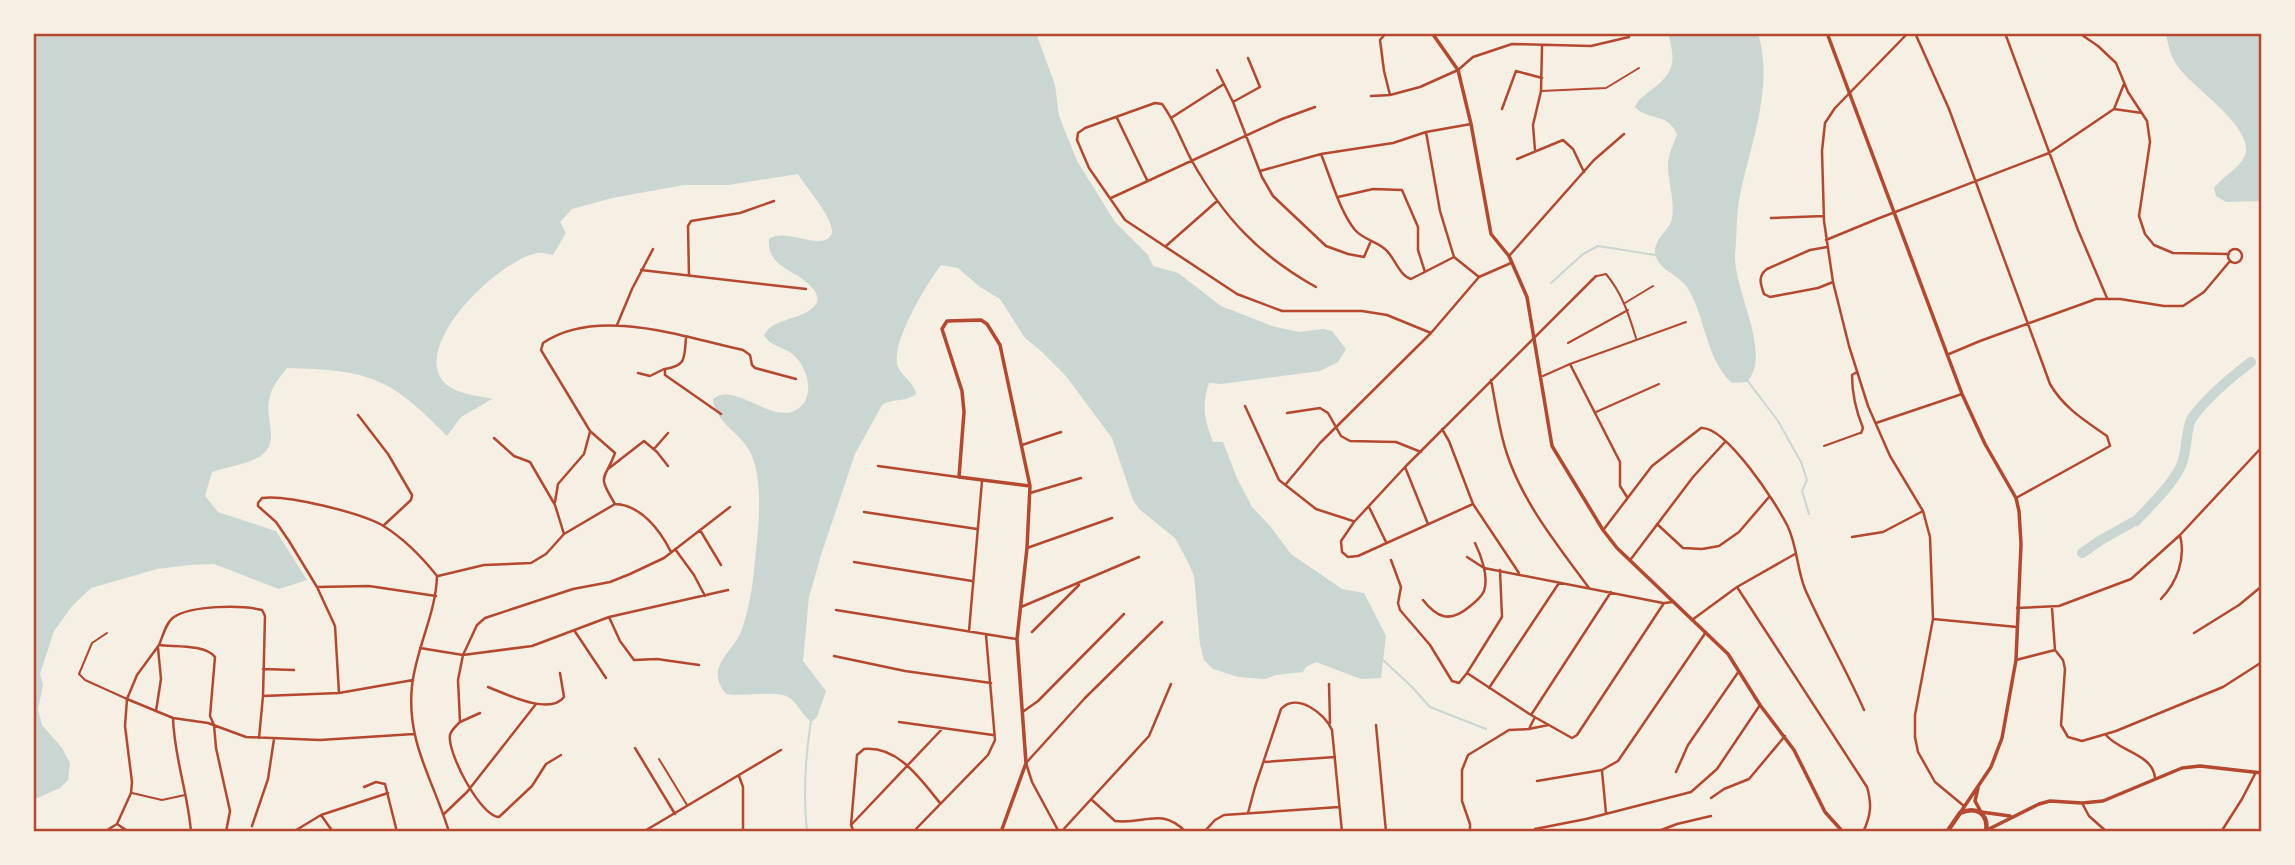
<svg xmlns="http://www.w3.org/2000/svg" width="2295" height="865" font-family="Helvetica,sans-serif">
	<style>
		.water { fill: #c9d6d2 }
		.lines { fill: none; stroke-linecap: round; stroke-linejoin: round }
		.stream { stroke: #c9d6d2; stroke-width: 2 }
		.river { stroke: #c9d6d2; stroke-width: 10 }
		.service { stroke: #b5482f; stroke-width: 2 }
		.minor { stroke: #b5482f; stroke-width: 2.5 }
		.tertiary { stroke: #b5482f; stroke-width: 3.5 }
		.secondary { stroke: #b5482f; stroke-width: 3.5 }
		.primary { stroke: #b5482f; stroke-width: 4.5 }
		.neatline { fill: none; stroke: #b5482f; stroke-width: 2.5 }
	</style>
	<rect width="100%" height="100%" fill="#f6efe4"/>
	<path class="water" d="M 33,33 L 1036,33 L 1055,85 L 1059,116 L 1077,161 L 1115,222 L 1148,255 L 1153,266 L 1178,273 L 1221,306 L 1272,326 L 1299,332 L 1323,329 L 1332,331 L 1346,349 L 1338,362 L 1320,371 L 1221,384 L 1209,383 C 1201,406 1205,421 1213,442 L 1223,442 L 1237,478 L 1252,507 L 1270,526 L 1291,554 L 1342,589 L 1364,593 L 1386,636 L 1381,678 L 1361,679 L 1316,662 L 1306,667 L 1303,672 L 1276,675 L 1265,679 L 1238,677 L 1213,669 L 1204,660 L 1200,644 L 1194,576 L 1187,560 L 1175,538 L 1139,509 L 1133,500 L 1112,438 L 1066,376 L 1041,351 L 1025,338 L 1000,299 L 980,287 L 958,268 L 941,265 C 927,283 889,345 898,367 C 902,377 914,382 916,394 C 907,402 893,398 882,405 L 855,454 L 821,555 L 809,597 L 803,661 L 826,691 L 817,717 L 811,722 C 802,715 797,702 788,697 C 777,690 742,697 726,694 C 703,666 734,653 742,629 C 748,611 752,591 754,571 C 757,538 766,479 749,450 C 739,432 715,422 713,399 C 733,381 772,424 796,410 C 817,398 808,365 791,353 C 782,346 771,347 764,335 C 767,330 770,327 776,324 C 787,318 830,312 814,290 C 800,270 766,269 769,239 C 786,227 821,252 831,235 C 838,223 805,186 798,174 L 728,185 L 684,185 L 612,198 L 572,209 L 560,222 L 566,233 L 553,255 C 548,254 542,252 537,253 C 500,260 414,341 442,380 C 452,394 477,395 492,399 L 461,417 L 447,436 C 390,377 369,370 287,368 C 279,378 271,387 269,401 C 265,420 281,443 259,457 C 248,464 225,467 212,472 L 205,496 L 218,512 L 276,531 L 307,580 L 279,589 L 214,564 L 190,565 L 157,569 L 91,588 L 72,606 L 54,631 L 40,674 L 43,685 L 38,709 L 42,725 L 62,748 L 70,763 L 68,780 L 60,788 L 33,800 Z
		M 1668,33 L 1758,33 C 1774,87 1751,142 1740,195 C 1736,214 1737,235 1735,254 C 1733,290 1773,353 1747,382 L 1732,383 C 1705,358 1706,317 1687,287 C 1678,274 1656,269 1655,252 C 1655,237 1669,231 1672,219 C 1675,201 1668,182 1668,165 C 1668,154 1674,144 1677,134 C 1666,111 1649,122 1635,107 C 1638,99 1643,97 1650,91 C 1675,73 1676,62 1668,33 Z
		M 2166,33 L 2262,33 L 2262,201 L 2226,202 L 2216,196 L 2214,188 C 2223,176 2244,166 2246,151 C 2249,123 2190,86 2176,64 C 2170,55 2168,44 2166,33 Z"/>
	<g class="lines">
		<path class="stream" d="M 1551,283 L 1583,254 L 1598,246 L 1655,255
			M 1747,380 L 1778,421 L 1801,462 L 1807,480 L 1802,491 L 1809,514
			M 1382,659 L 1412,687 L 1430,707 L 1486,729
			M 807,832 C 803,794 805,759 811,721"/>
		<path class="river" d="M 2136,521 C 2152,504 2171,486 2181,466 C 2187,453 2186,427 2192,418 C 2208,396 2230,378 2251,362
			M 2082,553 L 2101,540 L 2133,522"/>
		<path class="service" d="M 1541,91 L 1606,88 L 1639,68
			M 1597,276 L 1606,274 C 1622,293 1629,315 1636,338
			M 1625,303 L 1653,286
			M 1568,343 L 1628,310
			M 1543,376 L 1570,364 L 1686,322
			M 1596,412 L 1659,384
			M 1824,446 L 1860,433
			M 107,633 L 92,643 L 79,674 L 85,680 L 127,699
			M 659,759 L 687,805
			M 132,793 L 162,800 L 185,795"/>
		<path class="minor" d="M 1386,33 L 1380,40 L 1384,71 L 1390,95
			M 1908,33 L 1835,108 L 1825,123 L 1822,151 L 1824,221 L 1833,282 L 1849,346 L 1868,406 L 1890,456 L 1923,511 L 1930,537 L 1933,619 L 1915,715 L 1915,737 L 1918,752 L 1935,782 L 1964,806
			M 1915,33 L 1949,109 L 2050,384 C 2064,408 2084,420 2107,436 L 2110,446 L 2016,498
			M 2005,33 L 2078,230 L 2107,298
			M 2079,33 L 2098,46 L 2116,63 L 2128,92 L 2147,121 L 2150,142 L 2139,216 L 2145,234 L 2154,245 L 2173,253 L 2229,254
			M 1217,70 L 1233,102 L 1262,177 L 1273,196 L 1326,246 L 1348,254 L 1364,257 L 1370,243
			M 1371,96 L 1390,95 L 1420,87 L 1458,70 L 1473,57 L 1512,44 L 1591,46 L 1629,37
			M 1233,102 L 1260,87 L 1248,58
			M 1502,109 L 1516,71 L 1542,78
			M 2114,109 L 2142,113
			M 1117,118 L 1147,180
			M 1171,118 L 1224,84
			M 1426,132 L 1440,211 L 1454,257 L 1479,277
			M 1535,150 L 1533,125 L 1541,91 L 1542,46
			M 1321,154 C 1330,176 1340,212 1355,230 C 1365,241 1378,241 1387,251 C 1395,259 1400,276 1411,279 L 1454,257
			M 1517,159 L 1563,140 L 1573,149 L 1584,172
			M 1260,171 L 1321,154 L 1393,143 L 1426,132 L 1471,124
			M 1338,197 L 1373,189 L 1402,190 L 1418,227 L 1418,250 L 1425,272
			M 1111,198 L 1282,119 L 1315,107
			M 1771,218 L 1824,216
			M 1826,240 L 1877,219 L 2049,153 L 2114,109 L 2124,84
			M 1166,246 L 1216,202
			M 1827,247 L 1810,250 L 1767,269 C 1757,276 1761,285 1764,294 L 1770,297 L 1818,288 L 1833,282
			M2228 256a7 7 0 1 1 14 0a7 7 0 1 1-14 0Z
			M 1509,256 L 1594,160 L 1624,134
			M 641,270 L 806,289
			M 689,276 L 688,226 L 691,221 L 740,213 L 774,201
			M 1316,287 C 1259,255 1224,218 1192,161 C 1182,143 1175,121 1162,104 L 1155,103 L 1085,128 L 1078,133 L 1077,140 L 1089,168 L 1125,220 L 1237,294 L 1282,311 L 1362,311 L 1387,315 L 1431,333
			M 617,325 L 632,289 L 653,249
			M 686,338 C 684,357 687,366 665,369 L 665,375 L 721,414
			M 1949,354 L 1980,341 L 2096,299 L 2120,299 L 2164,306 L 2183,306 L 2204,292 L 2230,261
			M 1570,364 L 1620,462 L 1620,486 L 1627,497
			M 1857,372 L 1852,375 C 1852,394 1856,411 1863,428 L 1861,433
			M 638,373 L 650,376 L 664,369
			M 1491,380 C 1496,405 1499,431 1507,454 C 1523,503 1559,547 1589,588
			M 1245,406 L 1279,480 L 1316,509 L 1353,521
			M 1287,413 L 1320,408 L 1328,413 L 1341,436 L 1350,441 L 1396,442 L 1421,452
			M 358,415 L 388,454 L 412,495 L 411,500 L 383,526
			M 1876,423 L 1962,394
			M 1442,429 L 1449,441 L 1473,504 L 1519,573
			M 494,438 L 514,456 L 530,462 L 555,505 L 564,534
			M 1022,445 L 1061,432
			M 654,449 L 668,433
			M 878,466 L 958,477
			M 1405,467 L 1428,524
			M 608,469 L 644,441 L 657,452 L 668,466
			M 1286,484 L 1320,443 L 1431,333 L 1479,277 L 1511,263
			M 1030,493 L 1081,478
			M 555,502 L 558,484 L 584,454 L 590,432
			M 615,504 C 641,505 660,530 671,552
			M 1473,504 L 1358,556 L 1348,557 L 1342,552 L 1341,541 L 1354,522 L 1405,467 L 1596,276
			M 1369,507 L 1386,542
			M 864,512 L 977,529
			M 1657,524 L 1683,548 L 1702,549 L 1719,546 L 1739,532 L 1769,497
			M 1604,529 L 1652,466 L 1701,428 C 1726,426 1777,504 1788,527 C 1797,546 1797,569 1805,589 C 1823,630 1846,669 1864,710
			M 700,530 L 721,565
			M 1852,537 L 1883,532 L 1923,511
			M 1027,548 L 1112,518
			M 675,549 L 694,575 L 705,596
			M 1467,557 L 1484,568 L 1663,603
			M 1631,559 L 1693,477 L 1725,442
			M 1391,560 L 1401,587 L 1398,603 L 1400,610 L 1430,645 L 1452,681 L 1459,683 L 1467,673
			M 854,562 L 972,581
			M 1500,570 L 1502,617 L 1467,673 L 1531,715 L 1572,738 L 1577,735 L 1664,603 L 1673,602
			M 438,576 L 484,565 L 531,563 L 546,554 L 564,534 L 615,504 C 596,473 605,481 615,453 L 590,431 L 541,350 L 543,343 C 597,306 684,337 743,350 L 750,355 L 752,365 L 755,368 L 796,379
			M 317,587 L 369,586 L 436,596
			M 1737,587 L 1867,787 C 1872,804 1871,816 1863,832
			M 2161,599 C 2177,582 2186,559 2180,535
			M 1423,600 C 1437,618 1450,623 1469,607 C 1474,603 1481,598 1484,591 C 1489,577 1481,555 1475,543
			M 1021,607 L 1139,557
			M 2017,608 L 2059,606 L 2131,579 L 2180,535 L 2262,447
			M 836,610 L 1016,639
			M 609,617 L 620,641 L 634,660 L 657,659 L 699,665
			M 1933,619 L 2017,627
			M 1692,620 L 1737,587 L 1795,554
			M 574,630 L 606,678
			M 969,631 L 982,481
			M 1032,632 L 1079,585
			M 2194,633 L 2239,605 L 2262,586
			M 159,645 C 163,636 166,622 174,617 C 192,605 242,605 262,610 L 265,616 L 263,696 L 259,738
			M 420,648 L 463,655 L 532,646 L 609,617 L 728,590
			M 2055,650 L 2063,660 L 2065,669 L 2061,725 L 2068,737 L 2082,741 L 2116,731 L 2223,687 L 2262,662
			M 834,656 L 905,671 L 991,683
			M 2016,660 L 2055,650 L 2052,608
			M 263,669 L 294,670
			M 1329,684 L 1330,723
			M 488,687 C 506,694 550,716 564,697 L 560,673
			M 1489,688 L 1559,583
			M 339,693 L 335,626 L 317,587 L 289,541 L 276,522 L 258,506 L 258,503 L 262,498 C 286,494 360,513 382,525 C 403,538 422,557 437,576 C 436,614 416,648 412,686 C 406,743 434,781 449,832
			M 263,696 L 339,693 L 413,680
			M 127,699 L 173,718 L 208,723 L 246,737 L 320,740 L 414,734
			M 156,711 L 161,679 L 158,648
			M 1024,711 L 1038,701 L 1124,614
			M 1531,715 L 1611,592
			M 173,718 C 174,757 188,793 191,832
			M 460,722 L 480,713
			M 899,722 L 993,735
			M 1376,725 L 1386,832
			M 1529,729 L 1535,717
			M 2106,735 C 2120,752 2153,754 2155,778
			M 635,748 L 675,814
			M 561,755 L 546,764 L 532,786 L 499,817 C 481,817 447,753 450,735 C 451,730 456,726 460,722 L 458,680 L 463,655 L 477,625 L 485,618 L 573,589 L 610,582 L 630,574 L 664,558 L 730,507
			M 1264,762 L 1335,757
			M 1602,771 L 1606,813
			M 1676,772 L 1688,745 L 1739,671
			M 739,776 L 743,787 L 743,832
			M 1537,781 L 1602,770 L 1618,761 L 1706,632
			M 364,787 L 376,782 L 385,784 L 397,832
			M 1711,798 L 1724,789 L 1749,779 L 1785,736
			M 1092,800 L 1115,821 C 1144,825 1160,806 1186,832
			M 2082,803 L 2089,816 L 2107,832
			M 1248,813 L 1255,787 L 1281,709 C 1296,692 1325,713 1332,730 L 1342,832
			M 444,814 L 467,792 L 536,704
			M 321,815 L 333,832
			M 117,824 L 129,832
			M 852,824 L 943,728
			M 252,826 L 268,779 L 274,739
			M 1535,829 L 1586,819 L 1691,792 L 1717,769 L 1760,705
			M 104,832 L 117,824 L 131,793 L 132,782 L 125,726 L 127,699 L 137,675 L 159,645 C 174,647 205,644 215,657 L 210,716 L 214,725 L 216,748 L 230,811 L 226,832
			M 293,832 L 321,815 L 388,793
			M 643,832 L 781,750
			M 854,832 L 851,825 L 857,755 L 864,749 C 899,746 921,780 940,803
			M 913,832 L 988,755 L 995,740 L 986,635
			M 1059,832 L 1032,782 L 1026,763 L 1085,698 L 1162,622
			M 1061,832 L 1149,736 L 1171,684
			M 1204,832 L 1215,820 L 1224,815 L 1339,807
			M 1470,832 L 1470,824 L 1462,801 L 1462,770 L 1468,755 L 1509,730 L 1529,729 L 1548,725
			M 1656,832 L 1677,824 L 1711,816
			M 2221,832 L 2242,799 L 2256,772"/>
		<path class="tertiary" d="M 1432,33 L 1458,70 L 1471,124 L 1491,234 L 1509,256 L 1527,297 L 1552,446 L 1603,530 L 1617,548 L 1728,654 L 1760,705 L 1794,750 L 1825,812 L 1843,832
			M 1001,832 L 1026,763 L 1017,639 L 1027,548 L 1030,486 L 1000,345 L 987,324 L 981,320 L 947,321 L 942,329 L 962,391 L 964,412 L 959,477 L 1030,486"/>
		<path class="secondary" d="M 1827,33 L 1962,394 L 1985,444 L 2016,498 L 2019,511 L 2021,544 L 2016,660 L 2002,738 L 1991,767 L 1960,813
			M 1978,788 L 1975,801 L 1981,812 L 2010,816
			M 1987,830 L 2039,804 L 2050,801 L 2082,803 L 2103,801 L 2182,768 L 2200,766 L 2262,773"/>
		<path class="primary" d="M 1947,832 L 1960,813 C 1976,806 1989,813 1986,832"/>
	</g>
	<rect width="2295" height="865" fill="none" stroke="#f6efe4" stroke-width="70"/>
	<rect x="35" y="35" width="2225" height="795" class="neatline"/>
</svg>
